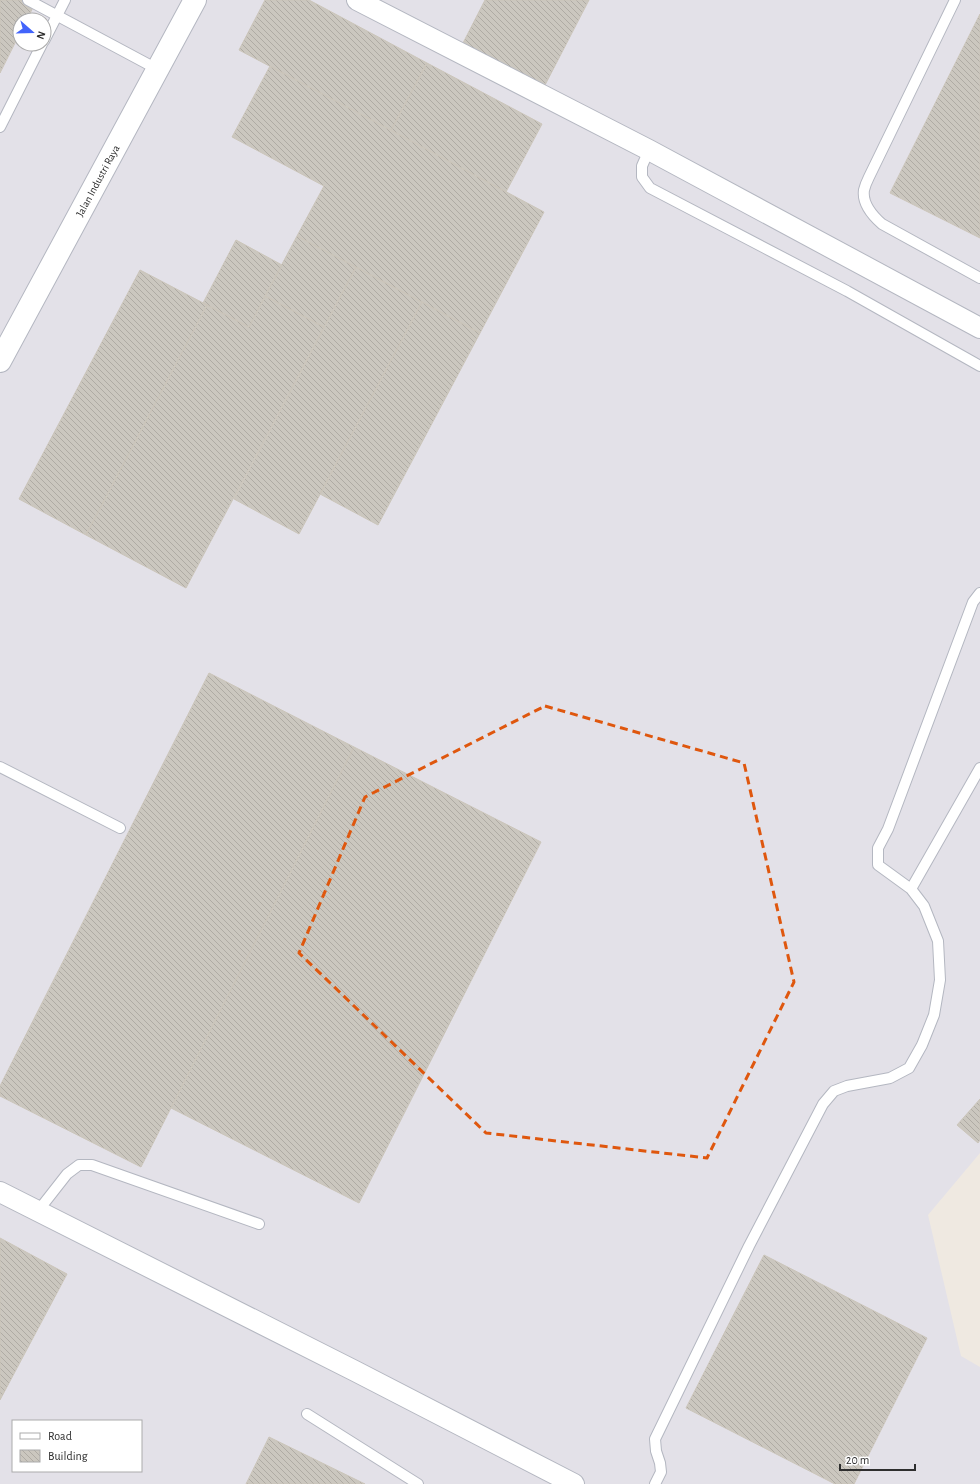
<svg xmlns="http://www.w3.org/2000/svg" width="980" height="1484" font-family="'Alegreya Sans',sans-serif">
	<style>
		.industrial { fill: #e3e1e8; fill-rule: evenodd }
		.building { fill: url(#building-back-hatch); stroke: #cbc5ba }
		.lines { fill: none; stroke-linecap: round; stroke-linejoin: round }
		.service-casing { stroke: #b4b7c1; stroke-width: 12 }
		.minor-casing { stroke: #b4b7c1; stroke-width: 22 }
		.tertiary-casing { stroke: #b4b7c1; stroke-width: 24 }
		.service { stroke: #fff; stroke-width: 10 }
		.minor { stroke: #fff; stroke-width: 20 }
		.tertiary { stroke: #fff; stroke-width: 22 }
		.marked { fill: none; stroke: #df570e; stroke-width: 3; stroke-dasharray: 8 5; stroke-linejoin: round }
		.labels { text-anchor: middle; stroke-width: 3; stroke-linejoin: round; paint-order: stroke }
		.street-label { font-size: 11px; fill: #2e2e2e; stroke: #fff }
	</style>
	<defs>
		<pattern id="building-back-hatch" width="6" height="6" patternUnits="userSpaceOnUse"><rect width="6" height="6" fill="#cbc7bf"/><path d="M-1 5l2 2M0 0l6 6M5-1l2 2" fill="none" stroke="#afaba4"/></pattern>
	</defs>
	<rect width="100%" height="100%" fill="#efe9e1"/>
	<path class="industrial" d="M 0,0 L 980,0 L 980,1153 L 928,1215 L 961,1356 L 980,1367 L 980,1484 L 0,1484 ZM 20,20 L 44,20 L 44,44 L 20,44 ZM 13,1421 L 141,1421 L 141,1471 L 13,1471 Z"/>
	<path class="building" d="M 0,0 L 24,0 L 34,5 L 27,20 L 20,20 L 20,33 L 0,73 Z
		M 265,0 L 309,0 L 427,63 L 391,130 L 239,50 Z
		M 485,0 L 589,0 L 544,87 L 462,45 Z
		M 980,14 L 980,238 L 890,193 Z
		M 427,63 L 542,124 L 506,192 L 391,130 Z
		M 270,66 L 544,212 L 480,333 L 297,236 L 324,186 L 232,137 Z
		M 297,236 L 356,267 L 324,327 L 265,296 Z
		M 236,240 L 282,265 L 249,327 L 203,303 Z
		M 356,267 L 422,302 L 299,534 L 234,499 Z
		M 140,270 L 207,305 L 86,535 L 19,499 Z
		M 265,296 L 324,327 L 186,588 L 86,535 L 207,305 L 249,327 Z
		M 422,302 L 480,333 L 378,525 L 320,494 Z
		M 209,673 L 354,747 L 141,1167 L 0,1096 L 0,1086 Z
		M 354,747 L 541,842 L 359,1203 L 171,1108 Z
		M 980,1099 L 980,1140 L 978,1143 L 957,1125 Z
		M 0,1238 L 67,1274 L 0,1400 Z
		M 764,1255 L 927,1338 L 854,1484 L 835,1484 L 686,1408 Z
		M 269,1437 L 365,1484 L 246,1484 Z"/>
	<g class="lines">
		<g class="service-casing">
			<path id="service" d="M 28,0 L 157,69
				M 955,0 L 869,177 C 867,181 865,186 864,190 C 862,203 873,216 882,224 L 980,278
				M 44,41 L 65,0
				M 0,127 L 42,44
				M 649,150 L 642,166 L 642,177 L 650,188 L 847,291 L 980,366
				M 0,767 L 120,828
				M 911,889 L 980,768
				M 38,1211 L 67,1174 L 79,1165 L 92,1165 L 259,1224
				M 307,1414 L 418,1484
				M 655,1484 L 661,1472 L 660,1463 L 656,1451 L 655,1439 L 749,1246 L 823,1104 L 834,1091 L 847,1086 L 890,1078 L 909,1068 L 922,1045 L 934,1015 L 940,980 L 938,941 L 924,906 L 911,889 L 878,865 L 878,848 L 888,829 L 973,602 L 980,593"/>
		</g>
		<g class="minor-casing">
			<path id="minor" d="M 357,0 L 649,150 L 980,328
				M 0,1192 L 355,1371 L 574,1484"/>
		</g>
		<g class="tertiary-casing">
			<g id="tertiary">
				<path id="s1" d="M 0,361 L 195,0"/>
			</g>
		</g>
		<use href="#service" class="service"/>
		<use href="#minor" class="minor"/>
		<use href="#tertiary" class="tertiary"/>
	</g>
	<path class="marked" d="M 545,706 L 744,763 L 794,982 L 707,1158 L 486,1133 L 299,953 L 365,797 Z"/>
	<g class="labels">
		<g class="street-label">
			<text dy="4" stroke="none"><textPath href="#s1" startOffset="205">Jalan Industri Raya</textPath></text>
		</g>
	</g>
	<rect x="12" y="1420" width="130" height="52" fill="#ffffff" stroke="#ababab"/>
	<rect x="20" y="1433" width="20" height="6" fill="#ffffff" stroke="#ababab"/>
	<text x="48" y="1440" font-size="12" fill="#2e2e2e">Road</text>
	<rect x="20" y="1450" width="20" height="12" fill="url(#building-back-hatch)" stroke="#ababab"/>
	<text x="48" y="1460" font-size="12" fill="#2e2e2e">Building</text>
	<g transform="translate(32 32) rotate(110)"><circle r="19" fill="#ffffff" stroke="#ababab"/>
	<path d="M0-3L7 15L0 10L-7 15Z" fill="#4264fb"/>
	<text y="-6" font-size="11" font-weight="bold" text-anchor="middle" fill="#2e2e2e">N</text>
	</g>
	<path d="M840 1464v6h75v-6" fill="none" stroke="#2e2e2e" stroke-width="2"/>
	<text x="846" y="1464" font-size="12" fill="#2e2e2e" stroke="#ffffff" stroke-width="3" paint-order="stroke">20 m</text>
</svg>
